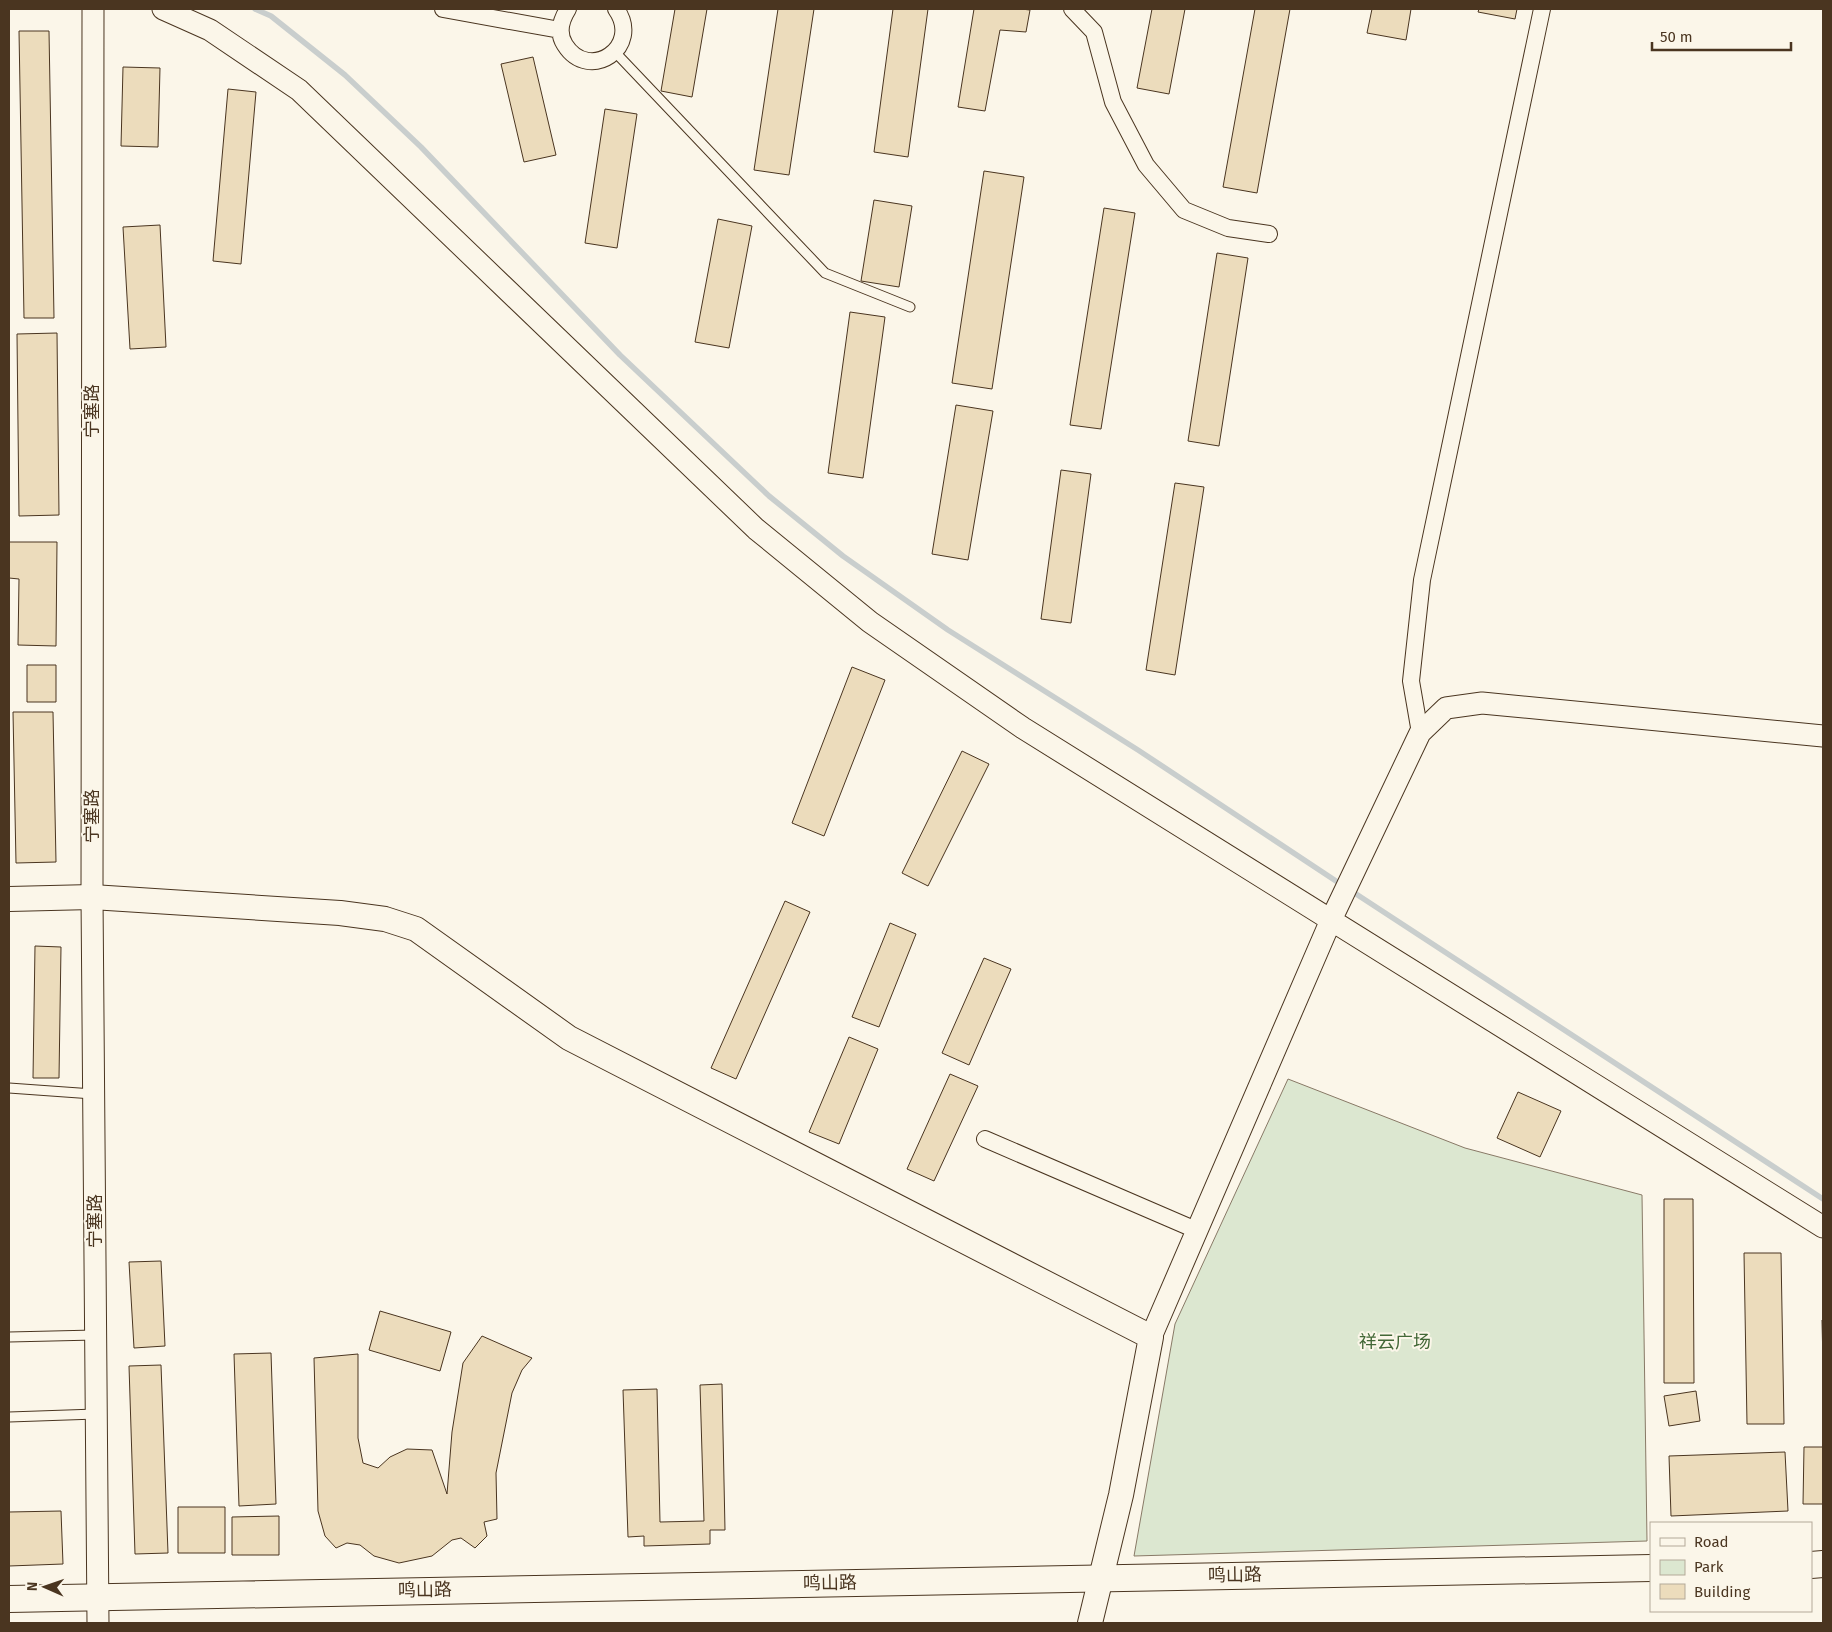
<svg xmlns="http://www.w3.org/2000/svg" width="1832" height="1632" font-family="'Fira Sans','Noto Sans SC',sans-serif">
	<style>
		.green { fill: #dce7d0; stroke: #887966 }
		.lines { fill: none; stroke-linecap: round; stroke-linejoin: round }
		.stream { stroke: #c9cecd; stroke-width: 5.5 }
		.building { fill: #ecdcbc; stroke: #4a3520 }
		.service-casing { stroke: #4a3520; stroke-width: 11 }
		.minor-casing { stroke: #4a3520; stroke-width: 18 }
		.tertiary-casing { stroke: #4a3520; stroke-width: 23 }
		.secondary-casing { stroke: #4a3520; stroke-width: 26 }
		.primary-casing { stroke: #4a3520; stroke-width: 28 }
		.service { stroke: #fbf6e9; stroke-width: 9 }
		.minor { stroke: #fbf6e9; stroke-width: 16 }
		.tertiary { stroke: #fbf6e9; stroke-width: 21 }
		.secondary { stroke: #fbf6e9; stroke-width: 24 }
		.primary { stroke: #fbf6e9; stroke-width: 26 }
		.labels { text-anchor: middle; stroke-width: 4; stroke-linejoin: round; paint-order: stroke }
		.street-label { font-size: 18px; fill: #4a3520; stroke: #fbf6e9 }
		.park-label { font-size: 18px; fill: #436837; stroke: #fbf6e9 }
	</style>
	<rect width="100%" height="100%" fill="#fbf6e9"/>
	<path class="green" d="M 1288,1079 L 1465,1148 L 1642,1195 L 1647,1541 L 1134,1556 L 1175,1324 Z"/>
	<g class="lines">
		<path class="stream" d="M 255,9 L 271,16 L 345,75 L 421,147 L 620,355 L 769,496 L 843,556 L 948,630 L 1138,750 L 1342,885
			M 1350,890 L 1823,1199"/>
	</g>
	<path class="building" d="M 675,9 L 707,9 L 692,97 L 661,91 Z
		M 778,9 L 814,9 L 789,175 L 754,170 Z
		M 893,9 L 928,9 L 908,157 L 874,152 Z
		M 974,9 L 1021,9 L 1030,10 L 1026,32 L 1000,30 L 985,111 L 958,107 Z
		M 1152,9 L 1185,9 L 1169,94 L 1137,88 Z
		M 1255,9 L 1290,9 L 1257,193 L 1223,187 Z
		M 1372,9 L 1411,9 L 1406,40 L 1367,33 Z
		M 1479,9 L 1517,9 L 1515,19 L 1478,12 Z
		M 19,31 L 49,31 L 54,318 L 24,318 Z
		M 533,57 L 556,155 L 524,162 L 501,64 Z
		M 123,67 L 160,68 L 158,147 L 121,146 Z
		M 228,89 L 256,92 L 241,264 L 213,261 Z
		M 605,109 L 637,114 L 617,248 L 585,243 Z
		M 984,171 L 1024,177 L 992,389 L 952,383 Z
		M 874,200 L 912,206 L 899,287 L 861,281 Z
		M 1104,208 L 1135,213 L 1101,429 L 1070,425 Z
		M 718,219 L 752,226 L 729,348 L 695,342 Z
		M 160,225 L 166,347 L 130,349 L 123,227 Z
		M 1217,253 L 1248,258 L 1219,446 L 1188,441 Z
		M 850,312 L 885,317 L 863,478 L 828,473 Z
		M 57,333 L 59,515 L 19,516 L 17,334 Z
		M 956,405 L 993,411 L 968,560 L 932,554 Z
		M 1061,470 L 1091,474 L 1071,623 L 1041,619 Z
		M 1175,483 L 1204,487 L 1175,675 L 1146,670 Z
		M 9,542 L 57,542 L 56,646 L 18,645 L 19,579 L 9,578 Z
		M 27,665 L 56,665 L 56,702 L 27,702 Z
		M 852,667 L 885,680 L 824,836 L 792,823 Z
		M 13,712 L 53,712 L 56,862 L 16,863 Z
		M 962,751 L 989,764 L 928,886 L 902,873 Z
		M 785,901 L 810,912 L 736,1079 L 711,1068 Z
		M 890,923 L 916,934 L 879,1027 L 852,1017 Z
		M 35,946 L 61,947 L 59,1078 L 33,1078 Z
		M 984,958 L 1011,969 L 969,1065 L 942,1053 Z
		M 849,1037 L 878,1049 L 839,1144 L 809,1132 Z
		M 950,1074 L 978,1086 L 934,1181 L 907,1169 Z
		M 1518,1092 L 1561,1111 L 1540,1157 L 1497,1138 Z
		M 1664,1199 L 1693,1199 L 1694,1383 L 1664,1383 Z
		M 1744,1253 L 1781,1253 L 1784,1424 L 1747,1424 Z
		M 161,1261 L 165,1346 L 134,1348 L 129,1262 Z
		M 380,1311 L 451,1332 L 440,1371 L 369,1350 Z
		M 1822,1320 L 1823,1320 L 1823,1364 Z
		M 482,1336 L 532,1358 L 522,1370 L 512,1393 L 496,1473 L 497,1519 L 484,1522 L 487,1536 L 475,1548 L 461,1538 L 452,1540 L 432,1556 L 399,1563 L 374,1556 L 360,1545 L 347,1543 L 336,1548 L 325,1536 L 318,1511 L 314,1358 L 358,1354 L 358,1438 L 363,1463 L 378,1468 L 390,1457 L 407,1449 L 432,1450 L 447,1494 L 452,1432 L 463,1363 Z
		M 271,1353 L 276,1504 L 239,1506 L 234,1354 Z
		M 161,1365 L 168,1553 L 135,1554 L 129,1366 Z
		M 722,1384 L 725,1530 L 710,1530 L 710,1544 L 644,1546 L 644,1536 L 628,1537 L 623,1390 L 657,1389 L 660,1522 L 704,1521 L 700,1385 Z
		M 1696,1391 L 1700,1421 L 1669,1426 L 1664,1396 Z
		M 1804,1447 L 1823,1447 L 1823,1504 L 1803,1504 Z
		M 1785,1452 L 1788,1511 L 1671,1516 L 1669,1456 Z
		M 178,1507 L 225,1507 L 225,1553 L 178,1553 Z
		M 61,1511 L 63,1564 L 9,1566 L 9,1512 Z
		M 279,1516 L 279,1555 L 232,1555 L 232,1517 Z"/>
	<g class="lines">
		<g class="service-casing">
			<path id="service" d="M 615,52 L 825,273 L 910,307
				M 9,1088 L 93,1094
				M 9,1337 L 95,1335
				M 9,1417 L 96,1414"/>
		</g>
		<g class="minor-casing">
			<path id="minor" d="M 443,9 L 560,30
				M 568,9 C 561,20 557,33 565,45 C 589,83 643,47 616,9
				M 1072,9 L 1094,32 L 1113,102 L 1146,165 L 1184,210 L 1228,228 L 1269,234
				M 1420,733 L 1411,681 L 1422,580 L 1542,9
				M 985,1139 L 1196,1230"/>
		</g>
		<g class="tertiary-casing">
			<path id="tertiary" d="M 93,9 L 92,897 L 98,1623
				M 163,9 L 210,30 L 299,90 L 756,529 L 870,622 L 1023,728 L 1823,1227
				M 1151,1337 L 1331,920 L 1420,733 L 1446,708 L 1482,703 L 1823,736"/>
		</g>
		<g class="secondary-casing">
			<path id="secondary" d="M 9,899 L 92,897 L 340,913 L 385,919 L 416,929 L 569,1038 L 1151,1337 L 1121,1495 L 1090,1623"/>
		</g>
		<g class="primary-casing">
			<path id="primary" d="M 1811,1565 L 1823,1564
				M 9,1599 L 1651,1568"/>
		</g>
		<use href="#service" class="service"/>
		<use href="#minor" class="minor"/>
		<use href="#tertiary" class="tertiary"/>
		<use href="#secondary" class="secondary"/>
		<use href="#primary" class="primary"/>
	</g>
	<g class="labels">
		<g class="street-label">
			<text transform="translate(92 411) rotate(-90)" y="6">宁塞路</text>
			<text transform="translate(92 816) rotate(-90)" y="6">宁塞路</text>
			<text transform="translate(95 1221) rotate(-90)" y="6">宁塞路</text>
			<text transform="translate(1235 1575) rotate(-1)" y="6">鸣山路</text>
			<text transform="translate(830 1583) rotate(-1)" y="6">鸣山路</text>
			<text transform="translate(425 1590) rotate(-1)" y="6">鸣山路</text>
		</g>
		<g class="park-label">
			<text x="1395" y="1348">祥云广场</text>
		</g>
	</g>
	<rect width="1832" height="1632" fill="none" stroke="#4a3520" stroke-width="20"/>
	<rect x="1650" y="1522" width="162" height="90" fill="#fbf6e9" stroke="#b4a999"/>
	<rect x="1660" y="1538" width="25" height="8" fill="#fbf6e9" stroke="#b4a999"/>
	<text x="1694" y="1547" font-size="15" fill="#4a3520">Road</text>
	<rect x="1660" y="1560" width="25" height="15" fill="#dce7d0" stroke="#b4a999"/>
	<text x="1694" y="1572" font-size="15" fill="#4a3520">Park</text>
	<rect x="1660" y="1584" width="25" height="15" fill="#ecdcbc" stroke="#b4a999"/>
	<text x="1694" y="1597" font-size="15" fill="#4a3520">Building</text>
	<g transform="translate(45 1587) rotate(272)" stroke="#fbf6e9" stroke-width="4" paint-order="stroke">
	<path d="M0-4L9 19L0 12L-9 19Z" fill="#4a3520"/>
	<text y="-8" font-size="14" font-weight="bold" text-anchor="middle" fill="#4a3520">N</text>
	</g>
	<path d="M1652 42v8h139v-8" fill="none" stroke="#4a3520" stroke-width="2.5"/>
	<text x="1660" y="42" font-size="15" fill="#4a3520" stroke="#fbf6e9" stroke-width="4" paint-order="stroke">50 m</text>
</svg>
